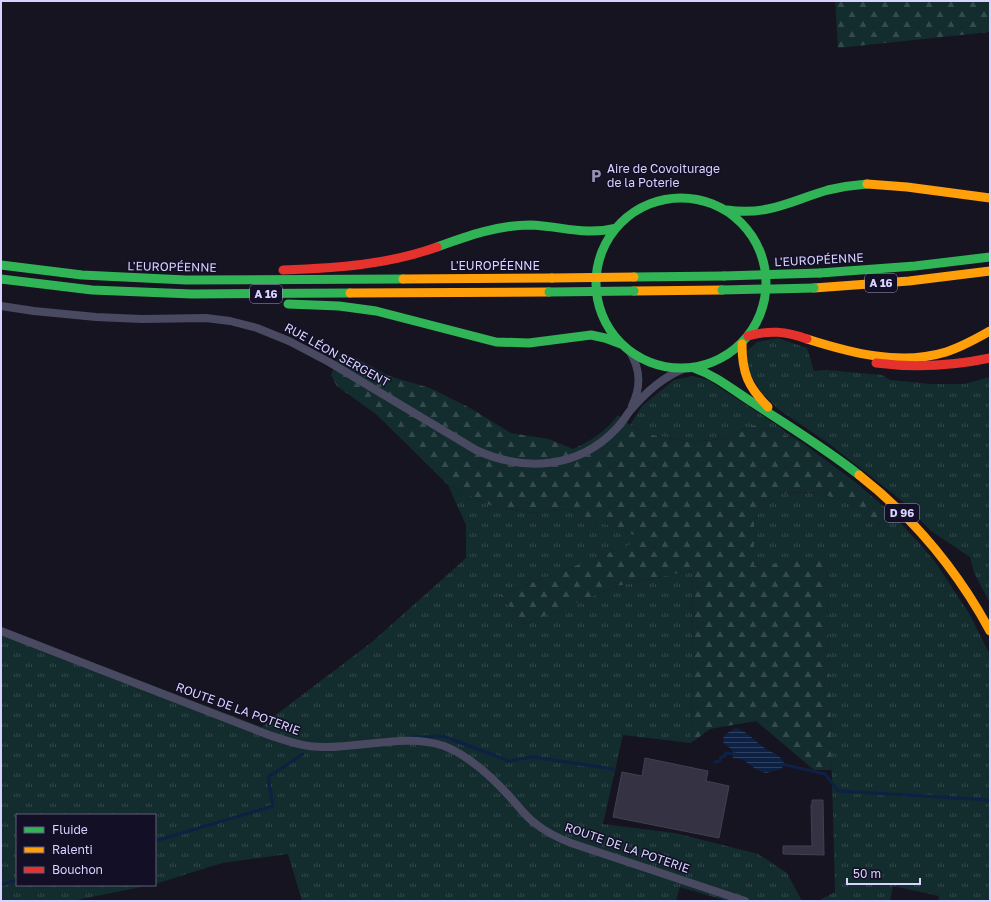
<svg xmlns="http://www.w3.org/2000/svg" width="991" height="902" font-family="'Golos Text',sans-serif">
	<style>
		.grass { fill: url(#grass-tufts) }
		.forest { fill: url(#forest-firs) }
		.water { fill: url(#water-rules) }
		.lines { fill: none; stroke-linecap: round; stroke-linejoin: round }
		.stream { stroke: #0d2144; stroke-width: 3 }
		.building { fill: #343243; stroke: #433f54 }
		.street { stroke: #4a4962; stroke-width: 8 }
		.fast { stroke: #30b455; stroke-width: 9 }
		.slow { stroke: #ff9f0a; stroke-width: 9 }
		.jam { stroke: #e5322d; stroke-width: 9 }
		.fast-bridge { stroke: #30b455; stroke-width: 9 }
		.slow-bridge { stroke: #ff9f0a; stroke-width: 9 }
		.labels { text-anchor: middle; stroke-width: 3; stroke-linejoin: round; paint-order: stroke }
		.shield { fill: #130f26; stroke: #9e99be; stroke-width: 1 }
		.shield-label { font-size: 11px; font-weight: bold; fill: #d9d4ff }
		.poi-label { font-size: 12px; fill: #d9d4ff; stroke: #130f26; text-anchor: start }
		.street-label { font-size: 12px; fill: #d9d4ff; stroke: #130f26 }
	</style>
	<defs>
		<pattern id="grass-tufts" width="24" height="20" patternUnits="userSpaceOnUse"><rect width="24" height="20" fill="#132c2d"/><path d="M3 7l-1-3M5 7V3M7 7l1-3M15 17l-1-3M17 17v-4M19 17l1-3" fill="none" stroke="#354a4c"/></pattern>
		<pattern id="forest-firs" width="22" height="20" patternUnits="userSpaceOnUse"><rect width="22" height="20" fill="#132c2d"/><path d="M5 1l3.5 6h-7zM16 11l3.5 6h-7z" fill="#354a4c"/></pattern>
		<pattern id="water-rules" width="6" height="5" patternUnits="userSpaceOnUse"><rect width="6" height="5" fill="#0d2144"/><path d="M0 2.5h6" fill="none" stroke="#304060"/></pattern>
	</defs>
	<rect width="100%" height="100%" fill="#161421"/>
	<path class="grass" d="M 778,338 L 807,348 L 814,371 L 826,370 L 882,375 L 890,380 L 932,384 L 964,384 L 990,377 L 990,603 L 974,573 L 970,557 L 931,531 L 901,500 L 828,443 L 778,409 L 760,391 L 749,371 L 747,351 L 757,342 Z
		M 693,376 L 708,380 L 780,427 L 787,433 L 800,441 L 754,425 L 722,439 L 690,442 L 648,434 L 630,425 L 642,406 L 659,392 L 674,380 Z
		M 448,485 L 492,506 L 532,513 L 565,509 L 646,539 L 500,595 L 525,624 L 617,586 L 693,570 L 691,743 L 623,735 L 603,824 L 675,833 L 758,854 L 787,873 L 802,901 L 727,901 L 680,887 L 676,901 L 302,901 L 288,854 L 222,863 L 155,884 L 155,815 L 17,815 L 17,885 L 151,885 L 72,901 L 1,901 L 1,628 L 262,727 L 273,717 L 372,642 L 466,558 L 466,525 Z
		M 818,492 L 860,507 L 879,525 L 890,512 L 920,544 L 936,563 L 970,615 L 990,655 L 990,901 L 938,901 L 939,896 L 893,886 L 890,901 L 818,901 L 835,892 L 826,558 L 754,566 L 754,520 L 763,502 L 775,493 Z"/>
	<path class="forest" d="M 835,1 L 990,1 L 990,32 L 838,48 Z
		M 340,353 L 358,359 L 389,376 L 430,388 L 472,409 L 511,433 L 549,439 L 573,449 C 591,441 606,431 618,415 L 630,425 L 648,434 L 690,442 L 722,439 L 754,425 L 800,441 L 854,481 L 890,512 L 879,525 L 860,507 L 817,492 L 775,493 L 763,502 L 754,520 L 754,566 L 826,557 L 832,770 L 814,770 L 756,721 L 710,729 L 691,743 L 693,570 L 617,586 L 525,624 L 500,595 L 645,539 L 565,509 L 532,513 L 492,506 L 448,485 L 377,415 L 337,386 L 331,375 Z"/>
	<path class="water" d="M 736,728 C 750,733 752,739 763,747 C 772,753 780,754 785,764 L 781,769 L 766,773 L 757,770 L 742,759 L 733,758 L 732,750 L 723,742 L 724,735 Z"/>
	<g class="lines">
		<path class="stream" d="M 413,737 L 443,736 L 509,761 L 533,757 L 613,769
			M 715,762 L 720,761 L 721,757 L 725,756 L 725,753 L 735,754
			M 782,764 L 825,774 L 838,791 L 990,800
			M 155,841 L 273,806 L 268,777 L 303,754
			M 1,885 L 17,880"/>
	</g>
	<path class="building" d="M 645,758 L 708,771 L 706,781 L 729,786 L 719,838 L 613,817 L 622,772 L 642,776 Z
		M 812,800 L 823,800 L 824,855 L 783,854 L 783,846 L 812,846 L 811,805 L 812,805 Z"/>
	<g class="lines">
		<path class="street" d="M 1,306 L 34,311 L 96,317 L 142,319 L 206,318 L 230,321 L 257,328 L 289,341 L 329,362 L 476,450 C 524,472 578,469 616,429 C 621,424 625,418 629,412 C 644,394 661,378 683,369
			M 630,352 C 641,370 641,387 632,406
			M 1,631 L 269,735 C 287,741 304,747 323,747 C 360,748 408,733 444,746 C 470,756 492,777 511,798 C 519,807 526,817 536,824 C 546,832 558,838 571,843 L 745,901"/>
		<path class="fast" d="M596 283a85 85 0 1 1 170 0a85 85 0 1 1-170 0Z
			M 727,210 C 768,216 790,201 828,190 C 841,187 854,185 867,184
			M 437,247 C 467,236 498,225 530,225 C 561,226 585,236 616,228
			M 1,265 L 82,275 L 186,280 L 403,279
			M 820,273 L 915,266 L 990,257
			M 634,277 L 724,276
			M 1,279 L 92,290 L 192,294 L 350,293
			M 288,304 L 339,306 L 376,311 L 496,342 L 529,343 L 591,335 L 605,338 L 621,344
			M 694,368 C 717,376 734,391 755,404 C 790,427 826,449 859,475"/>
		<path class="slow" d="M 867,184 L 907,187 L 990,198
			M 403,279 L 552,278
			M 814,288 L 909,281 L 990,271
			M 634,291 L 722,290
			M 350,293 L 549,292
			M 807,339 C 851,353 900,366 946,352 C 962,347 976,339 990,331
			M 742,344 C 742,373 748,387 768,407
			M 859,475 C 914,518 957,570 990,631"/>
		<path class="jam" d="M 283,270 C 336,268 387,265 437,247
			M 748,336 C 769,330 786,331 807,339
			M 876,363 C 915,368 952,366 990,358"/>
		<path class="fast-bridge" d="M 724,276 L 820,273
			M 722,290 L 814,288
			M 549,292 L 634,291"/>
		<path class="slow-bridge" d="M 552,278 L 634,277"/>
	</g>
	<defs>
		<g id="parking-bare" transform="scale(1.08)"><path d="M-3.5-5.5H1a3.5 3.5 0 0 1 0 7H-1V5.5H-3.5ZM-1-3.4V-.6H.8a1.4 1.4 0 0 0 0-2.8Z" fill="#9591b1" stroke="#130f26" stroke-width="2.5" paint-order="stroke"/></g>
	</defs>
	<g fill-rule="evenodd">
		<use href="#parking-bare" x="596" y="176"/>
	</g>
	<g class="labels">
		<g class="shield">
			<rect x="865" y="274" width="32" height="18" rx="3"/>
			<rect x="250" y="285" width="32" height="18" rx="3"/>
			<rect x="885" y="504" width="34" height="18" rx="3"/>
		</g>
		<g class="shield-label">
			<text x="881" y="287">A 16</text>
			<text x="266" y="298">A 16</text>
			<text x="902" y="517">D 96</text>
		</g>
		<g class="poi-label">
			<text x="607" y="173">Aire de Covoiturage<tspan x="607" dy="14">de la Poterie</tspan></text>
		</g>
		<g class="street-label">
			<text transform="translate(819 260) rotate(-3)" y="4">L'EUROPÉENNE</text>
			<text x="495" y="270">L'EUROPÉENNE</text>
			<text transform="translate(172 267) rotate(1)" y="4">L'EUROPÉENNE</text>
			<text transform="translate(337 355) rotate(29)" y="4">RUE LÉON SERGENT</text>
			<text transform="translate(238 709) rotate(20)" y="4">ROUTE DE LA POTERIE</text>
			<text transform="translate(627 848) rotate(19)" y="4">ROUTE DE LA POTERIE</text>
		</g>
	</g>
	<rect width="991" height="902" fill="none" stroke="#d9d4ff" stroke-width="4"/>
	<rect x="16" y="814" width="140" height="72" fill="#130f26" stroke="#625e7d"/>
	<rect x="24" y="827" width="20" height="6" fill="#30b455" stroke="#625e7d"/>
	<text x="52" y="834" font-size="12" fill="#d9d4ff">Fluide</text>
	<rect x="24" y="847" width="20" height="6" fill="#ff9f0a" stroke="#625e7d"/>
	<text x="52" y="854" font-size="12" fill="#d9d4ff">Ralenti</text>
	<rect x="24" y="867" width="20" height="6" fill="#e5322d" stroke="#625e7d"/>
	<text x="52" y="874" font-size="12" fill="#d9d4ff">Bouchon</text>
	<path d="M847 878v6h73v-6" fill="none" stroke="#d9d4ff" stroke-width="2"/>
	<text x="853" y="878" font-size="12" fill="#d9d4ff" stroke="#130f26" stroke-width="3" paint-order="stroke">50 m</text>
</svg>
